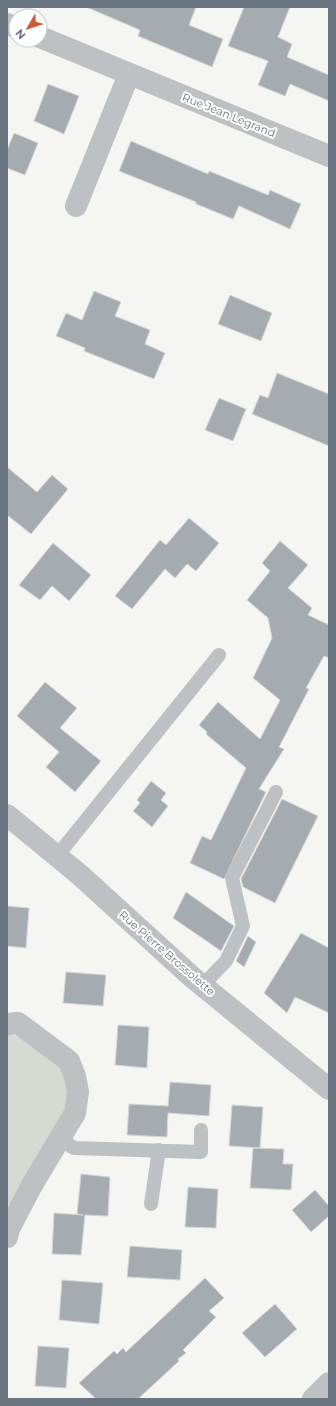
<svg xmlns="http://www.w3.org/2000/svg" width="336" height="1406" font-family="Montserrat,sans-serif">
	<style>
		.green { fill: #d5dad2 }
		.building { fill: #a5acb1; stroke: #d7d7d5 }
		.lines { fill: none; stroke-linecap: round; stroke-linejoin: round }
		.service { stroke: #bdc1c4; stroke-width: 14 }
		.minor { stroke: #bdc1c4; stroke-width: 22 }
		.tertiary { stroke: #bdc1c4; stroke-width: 22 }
		.labels { text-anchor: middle; stroke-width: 4; stroke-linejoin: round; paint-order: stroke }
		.street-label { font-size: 11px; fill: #687580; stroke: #fff }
	</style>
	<rect width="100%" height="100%" fill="#f5f5f2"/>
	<path class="green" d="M 7,1034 C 20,1035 31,1044 43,1051 C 94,1081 55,1129 33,1166 C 27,1176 16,1200 7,1207 Z"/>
	<path class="building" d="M 86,7 L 196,7 L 189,25 L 223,39 L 212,67 L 138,36 L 140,30 Z
		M 244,7 L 290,7 L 278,37 L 292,44 L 287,57 L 329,75 L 329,101 L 290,84 L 285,96 L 258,85 L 268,61 L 228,46 Z
		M 48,84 L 79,96 L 64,134 L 34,121 Z
		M 14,133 L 38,143 L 25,175 L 7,168 L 7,150 Z
		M 131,141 L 208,174 L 209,171 L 268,195 L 270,190 L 301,204 L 290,229 L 239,206 L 233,219 L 196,204 L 196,202 L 119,171 Z
		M 94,291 L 121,302 L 115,316 L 150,330 L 145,344 L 165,353 L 154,379 L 84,351 L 85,348 L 56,336 L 66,313 L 82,320 Z
		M 230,295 L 272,313 L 261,341 L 218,324 Z
		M 277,373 L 329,394 L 329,446 L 252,414 L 260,395 L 268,398 Z
		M 219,398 L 246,409 L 233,441 L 205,430 Z
		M 7,467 L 37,492 L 52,475 L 68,489 L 31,534 L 7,515 Z
		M 189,518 L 219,543 L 196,571 L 187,564 L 175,578 L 165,569 L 132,609 L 115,596 L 160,540 L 166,545 Z
		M 280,541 L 308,565 L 288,588 L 312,608 L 308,615 L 329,625 L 329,658 L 324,656 L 306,688 L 309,689 L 279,747 L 284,749 L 259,789 L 266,792 L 224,879 L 190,863 L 202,836 L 211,840 L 246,768 L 206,734 L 207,732 L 199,725 L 218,702 L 260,739 L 280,700 L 253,678 L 272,638 L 268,618 L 247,600 L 270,571 L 262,563 Z
		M 53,543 L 91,575 L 69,601 L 52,586 L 40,600 L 19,585 Z
		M 45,682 L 77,708 L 60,728 L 101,761 L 75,792 L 46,767 L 59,752 L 17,716 Z
		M 151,781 L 166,793 L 161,800 L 168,806 L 152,827 L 133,811 L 140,803 L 137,800 Z
		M 282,799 L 318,816 L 275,903 L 243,887 L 241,879 Z
		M 186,892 L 234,926 L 221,951 L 173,918 Z
		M 7,906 L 29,908 L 26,948 L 7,946 Z
		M 301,933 L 329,948 L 329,1013 L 295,997 L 287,1013 L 264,993 Z
		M 248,936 L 256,942 L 244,967 L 236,961 Z
		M 66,972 L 106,975 L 103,1006 L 63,1003 Z
		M 118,1025 L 149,1027 L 147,1068 L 115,1065 Z
		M 170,1082 L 211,1085 L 209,1116 L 168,1113 L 167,1137 L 127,1135 L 129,1104 L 168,1106 Z
		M 232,1105 L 263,1107 L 260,1148 L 229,1146 Z
		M 253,1148 L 284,1149 L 283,1164 L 293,1164 L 291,1190 L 250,1188 Z
		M 81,1174 L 110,1177 L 108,1216 L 85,1215 L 81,1255 L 52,1254 L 54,1213 L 83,1215 L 77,1214 Z
		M 188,1187 L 218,1189 L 216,1228 L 185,1227 Z
		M 315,1190 L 329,1206 L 329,1216 L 311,1232 L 292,1210 Z
		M 130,1246 L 182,1250 L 180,1280 L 127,1277 Z
		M 205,1278 L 224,1298 L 209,1311 L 216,1317 L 183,1350 L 186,1353 L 178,1359 L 179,1361 L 138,1399 L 96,1399 L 79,1383 L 114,1351 L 117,1354 L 123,1348 L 126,1352 Z
		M 62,1280 L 103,1283 L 99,1324 L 59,1320 Z
		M 275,1304 L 297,1329 L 265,1357 L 242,1333 Z
		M 38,1346 L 69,1348 L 66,1388 L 35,1386 Z"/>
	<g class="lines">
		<path class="service" d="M 57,856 L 219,655
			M 203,985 L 226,961 L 243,926 L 232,878 L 276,792
			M 60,1139 L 74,1148 L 201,1152 L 201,1130
			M 151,1204 L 159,1150"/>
		<path class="minor" d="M 7,24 L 16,27
			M 40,37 L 329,156
			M 76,206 L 129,74
			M 7,1024 L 18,1023 L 69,1061 L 75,1076 L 78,1092 L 75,1113 L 32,1185 L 9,1229 L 7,1237
			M 313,1399 L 329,1383"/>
		<path class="tertiary" d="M 7,815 L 80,875 L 192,977 L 329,1089"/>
	</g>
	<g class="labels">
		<g class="street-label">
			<text transform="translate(229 115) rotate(22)" y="4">Rue Jean Legrand</text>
			<text transform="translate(167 953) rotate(41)" y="4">Rue Pierre Brossolette</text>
		</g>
	</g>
	<rect width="336" height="1406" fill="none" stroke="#687580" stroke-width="16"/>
	<g transform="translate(28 28) rotate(231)"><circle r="19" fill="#ffffff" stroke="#c3c8cc"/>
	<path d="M0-3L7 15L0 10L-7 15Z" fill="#d05938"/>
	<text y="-6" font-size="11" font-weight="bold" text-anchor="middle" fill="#687580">N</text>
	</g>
</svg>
